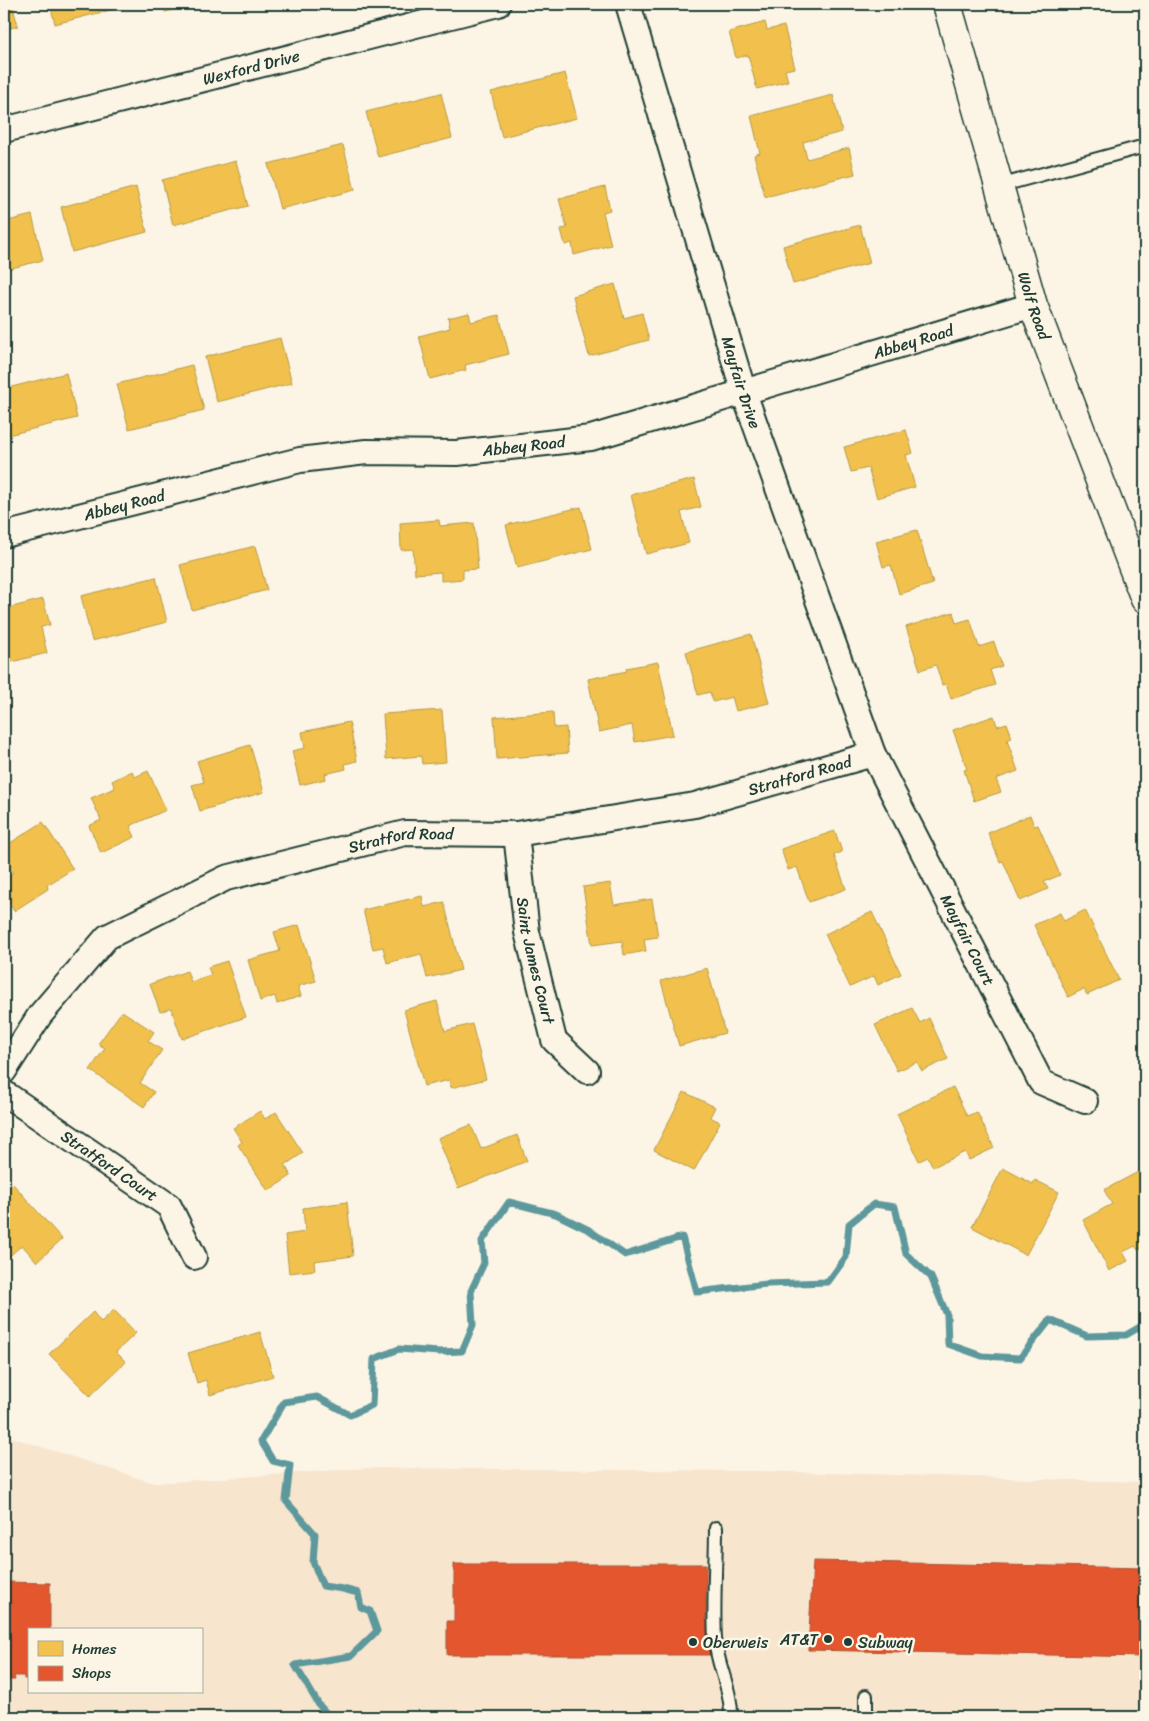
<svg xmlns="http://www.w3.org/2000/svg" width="1149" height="1721" font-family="Sriracha,sans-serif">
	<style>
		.built { fill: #f7e5ce; fill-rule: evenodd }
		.homes { fill: #f2c14e; stroke: #b39946 }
		.shops { fill: #e4572e; stroke: #a94f30 }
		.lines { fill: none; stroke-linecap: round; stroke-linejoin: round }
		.stream { stroke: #5d989c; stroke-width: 7 }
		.lane-casing { stroke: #1f3d34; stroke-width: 16 }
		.street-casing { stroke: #1f3d34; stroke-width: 28 }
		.secondary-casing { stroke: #1f3d34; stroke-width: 31 }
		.lane { stroke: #fcf5e5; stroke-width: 12 }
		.street { stroke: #fcf5e5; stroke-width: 24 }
		.secondary { stroke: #fcf5e5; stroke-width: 28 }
		.poi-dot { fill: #1f3d34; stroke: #fcf5e5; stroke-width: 2 }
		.labels { text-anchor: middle; stroke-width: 5; stroke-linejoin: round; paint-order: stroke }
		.street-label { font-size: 16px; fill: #1f3d34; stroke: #fcf5e5 }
		.poi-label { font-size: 16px; fill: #1f3d34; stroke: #fcf5e5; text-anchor: start }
	</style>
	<rect width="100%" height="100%" fill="#fcf5e5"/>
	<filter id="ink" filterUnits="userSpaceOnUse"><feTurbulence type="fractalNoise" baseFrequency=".02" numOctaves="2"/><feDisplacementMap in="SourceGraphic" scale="10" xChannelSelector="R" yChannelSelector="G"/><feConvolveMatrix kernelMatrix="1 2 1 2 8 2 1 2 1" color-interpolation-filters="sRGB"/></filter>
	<g filter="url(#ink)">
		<path class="built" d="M 4,1435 L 154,1483 L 368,1468 L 757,1471 L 1145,1482 L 1145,1717 L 4,1717 ZM 29,1630 L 201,1630 L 201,1692 L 29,1692 Z"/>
		<path class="homes" d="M 4,4 L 12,4 L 18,26 L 4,30 Z
			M 50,4 L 130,4 L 130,5 L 55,24 Z
			M 162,4 L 197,4 L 165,12 Z
			M 765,22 L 767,30 L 784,26 L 795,68 L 785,70 L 788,81 L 757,89 L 748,55 L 736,58 L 729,32 Z
			M 565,73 L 577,118 L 502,137 L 491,92 Z
			M 441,93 L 452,138 L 378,157 L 366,112 Z
			M 833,95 L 842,132 L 803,142 L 807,159 L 849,148 L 855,174 L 765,197 L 754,155 L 760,153 L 751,116 Z
			M 343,145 L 355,190 L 280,209 L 268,164 Z
			M 236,161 L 248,206 L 173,225 L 162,180 Z
			M 136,187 L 147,232 L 72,252 L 61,207 Z
			M 605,187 L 610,210 L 603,212 L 611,245 L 574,255 L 572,243 L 565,245 L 561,229 L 567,228 L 559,199 Z
			M 32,215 L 43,260 L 4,270 L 4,222 Z
			M 860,225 L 870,263 L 793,284 L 783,246 Z
			M 615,284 L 624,318 L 642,313 L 649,340 L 589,356 L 573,296 Z
			M 469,313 L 471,322 L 499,315 L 509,354 L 465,365 L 466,370 L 430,379 L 419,336 L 450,328 L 448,318 Z
			M 280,338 L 292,383 L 217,402 L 205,357 Z
			M 192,365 L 204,410 L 129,429 L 117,384 Z
			M 66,373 L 77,418 L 4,436 L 4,389 Z
			M 906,430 L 913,453 L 906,455 L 915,487 L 877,498 L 868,468 L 851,472 L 844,447 Z
			M 694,479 L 701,507 L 681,512 L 689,543 L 646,554 L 631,495 Z
			M 581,507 L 592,549 L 517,568 L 506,525 Z
			M 439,520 L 440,526 L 474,523 L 478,569 L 463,570 L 463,579 L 441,581 L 441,572 L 415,574 L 413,549 L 401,550 L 400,523 Z
			M 917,530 L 933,584 L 899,594 L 891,565 L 883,567 L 876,541 Z
			M 255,546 L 267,590 L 192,610 L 180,565 Z
			M 156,577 L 167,622 L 92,641 L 81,596 Z
			M 43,599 L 50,625 L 41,627 L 47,653 L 4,664 L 4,621 L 8,620 L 5,609 Z
			M 953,612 L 956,623 L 970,619 L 979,647 L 994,642 L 1002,666 L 990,670 L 995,685 L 951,699 L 946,684 L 942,685 L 936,665 L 920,670 L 906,627 Z
			M 751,634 L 769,703 L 736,711 L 732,697 L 713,702 L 710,692 L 698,695 L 686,652 Z
			M 658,662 L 673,735 L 635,742 L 632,725 L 599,732 L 588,679 L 627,671 L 626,668 Z
			M 442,710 L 446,762 L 422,764 L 421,756 L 386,759 L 383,714 Z
			M 553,712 L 554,728 L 566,727 L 568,753 L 497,759 L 494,717 Z
			M 994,716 L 997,726 L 1007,723 L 1012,738 L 1007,740 L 1018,771 L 996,779 L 1001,792 L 974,801 L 964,770 L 967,769 L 953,730 Z
			M 349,722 L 357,761 L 345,764 L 346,769 L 325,774 L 326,779 L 300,785 L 292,751 L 305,748 L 302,732 Z
			M 250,745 L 264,792 L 200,811 L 192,785 L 204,782 L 197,761 Z
			M 132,771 L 135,777 L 148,771 L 166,810 L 130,826 L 135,837 L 101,853 L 89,826 L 101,820 L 91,798 L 115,788 L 112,781 Z
			M 1030,815 L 1034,826 L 1038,825 L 1060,875 L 1044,882 L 1048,889 L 1020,901 L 1003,861 L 1000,862 L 988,833 Z
			M 43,822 L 73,869 L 47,885 L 48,889 L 14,911 L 4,894 L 4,879 L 13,873 L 4,859 L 4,847 Z
			M 835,831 L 842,852 L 834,855 L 846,889 L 809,902 L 797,867 L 788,870 L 781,849 Z
			M 610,883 L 614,905 L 652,899 L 658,937 L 644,939 L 646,951 L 624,955 L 622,941 L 592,945 L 583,887 Z
			M 422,896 L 424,907 L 444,902 L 461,970 L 427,978 L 421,954 L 387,963 L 383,947 L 373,949 L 363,910 Z
			M 1085,910 L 1119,980 L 1087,995 L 1084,989 L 1068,997 L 1034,925 L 1060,913 L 1064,921 Z
			M 872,912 L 901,974 L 878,985 L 874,976 L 850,987 L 825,934 Z
			M 299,925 L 316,981 L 298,986 L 301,996 L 277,1004 L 275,996 L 260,1001 L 248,960 L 280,951 L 274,932 Z
			M 227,961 L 246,1017 L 182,1039 L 171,1008 L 160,1012 L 150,984 L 187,971 L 191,982 L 211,975 L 208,967 Z
			M 707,968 L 725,1033 L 679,1046 L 661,981 Z
			M 437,1001 L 445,1031 L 472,1024 L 486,1079 L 451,1088 L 449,1080 L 424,1086 L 404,1010 Z
			M 912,1008 L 920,1023 L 929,1018 L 948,1059 L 922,1071 L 917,1062 L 897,1071 L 875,1025 Z
			M 122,1011 L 154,1032 L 148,1041 L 162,1050 L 140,1083 L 154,1092 L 144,1107 L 90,1070 L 105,1048 L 98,1044 Z
			M 953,1087 L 967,1116 L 977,1112 L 994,1148 L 969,1160 L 965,1152 L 933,1167 L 928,1157 L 919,1161 L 897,1114 Z
			M 684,1092 L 715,1107 L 710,1117 L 720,1122 L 694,1171 L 654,1150 Z
			M 260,1111 L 265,1119 L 276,1112 L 303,1153 L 285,1165 L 291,1176 L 268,1191 L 238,1145 L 242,1142 L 233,1128 Z
			M 471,1125 L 481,1149 L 517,1135 L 527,1161 L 458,1188 L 438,1138 Z
			M 1003,1168 L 1033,1184 L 1035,1180 L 1059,1192 L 1026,1255 L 972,1227 Z
			M 1140,1171 L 1145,1181 L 1145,1247 L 1138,1250 L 1135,1246 L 1123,1252 L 1128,1261 L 1109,1271 L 1083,1220 L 1112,1204 L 1104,1190 Z
			M 13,1184 L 62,1239 L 37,1262 L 22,1245 L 4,1261 L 4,1192 Z
			M 347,1202 L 353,1256 L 314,1261 L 315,1270 L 289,1273 L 285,1235 L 305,1232 L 303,1208 Z
			M 114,1310 L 136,1333 L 116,1352 L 126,1362 L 90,1396 L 49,1354 L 93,1312 L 101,1322 Z
			M 260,1332 L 273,1376 L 210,1395 L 206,1380 L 197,1383 L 188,1353 Z"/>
		<path class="shops" d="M 813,1561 L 1145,1568 L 1145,1657 L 808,1650 Z
			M 454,1564 L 706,1564 L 706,1621 L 710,1621 L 710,1655 L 447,1655 L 447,1621 L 454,1621 Z
			M 4,1582 L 50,1583 L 50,1630 L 29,1630 L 29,1679 L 24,1679 L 24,1676 L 14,1676 L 15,1680 L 4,1680 Z"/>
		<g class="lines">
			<path class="stream" d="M 330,1717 L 319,1705 L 295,1665 L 351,1656 L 377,1631 L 370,1611 L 361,1607 L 358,1593 L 343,1589 L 323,1586 L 313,1562 L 315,1534 L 286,1501 L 290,1465 L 273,1461 L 261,1441 L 284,1402 L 317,1397 L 350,1415 L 372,1405 L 374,1359 L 399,1349 L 439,1352 L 462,1351 L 473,1325 L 471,1291 L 484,1263 L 482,1241 L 509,1202 L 556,1214 L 589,1230 L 625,1255 L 682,1237 L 697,1292 L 767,1284 L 828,1282 L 846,1257 L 849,1224 L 874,1204 L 895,1207 L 906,1254 L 931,1277 L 947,1315 L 948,1344 L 982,1356 L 1020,1358 L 1050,1320 L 1087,1336 L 1126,1335 L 1145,1324"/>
			<g class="lane-casing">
				<path id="lane" d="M 999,186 L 1145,146
					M 716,1528 C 716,1563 713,1603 715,1639 C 717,1666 732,1690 731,1717
					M 866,1717 L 866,1696"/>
			</g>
			<g class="street-casing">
				<g id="street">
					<path id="s1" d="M 628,4 L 744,393 L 873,754 L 1041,1082 L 1085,1101"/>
					<path id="s2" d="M 4,130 L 498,4"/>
					<path id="s3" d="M 4,535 L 300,460 L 366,452 L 457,453 L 591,438 L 1033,305"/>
					<path id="s4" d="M 516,834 L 527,932 L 554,1040 L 587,1071"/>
					<path id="s5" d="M 4,1071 L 40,1015 L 107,937 L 226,878 L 405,833 L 516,834 L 695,805 L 873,754"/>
					<path id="s6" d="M 4,1093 L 169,1206 L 194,1257"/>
				</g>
			</g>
			<g class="secondary-casing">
				<g id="secondary">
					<path id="s7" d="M 947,4 L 1033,305 L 1145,599"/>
				</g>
			</g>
			<use href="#lane" class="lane"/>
			<use href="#street" class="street"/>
			<use href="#secondary" class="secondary"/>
		</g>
	</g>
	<g class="poi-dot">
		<circle cx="828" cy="1639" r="5"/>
		<circle cx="693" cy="1642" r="5"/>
		<circle cx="848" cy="1642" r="5"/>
	</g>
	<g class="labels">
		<g class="street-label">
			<text dy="6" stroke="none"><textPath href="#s2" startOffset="255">Wexford Drive</textPath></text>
			<text dy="6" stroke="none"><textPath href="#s7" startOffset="314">Wolf Road</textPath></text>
			<text dy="6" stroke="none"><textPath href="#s3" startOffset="934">Abbey Road</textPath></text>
			<text dy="6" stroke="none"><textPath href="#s1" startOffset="395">Mayfair Drive</textPath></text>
			<text dy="6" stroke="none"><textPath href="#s3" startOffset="530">Abbey Road</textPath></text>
			<text dy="6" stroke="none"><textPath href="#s3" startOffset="124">Abbey Road</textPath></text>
			<text dy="6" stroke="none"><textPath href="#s5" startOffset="888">Stratford Road</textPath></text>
			<text dy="6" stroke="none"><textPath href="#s5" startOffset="482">Stratford Road</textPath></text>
			<text dy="6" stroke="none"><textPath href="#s1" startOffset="998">Mayfair Court</textPath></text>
			<text dy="6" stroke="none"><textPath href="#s4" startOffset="128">Saint James Court</textPath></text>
			<text dy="6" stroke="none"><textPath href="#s6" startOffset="128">Stratford Court</textPath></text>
		</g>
		<g class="poi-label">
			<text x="818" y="1645" text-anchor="end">AT&amp;T</text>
			<text x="703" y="1648">Oberweis</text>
			<text x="858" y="1648">Subway</text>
		</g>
	</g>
	<rect width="1149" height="1721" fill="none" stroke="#fcf5e5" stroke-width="20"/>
	<rect x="10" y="10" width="1129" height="1701" fill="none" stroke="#1f3d34" stroke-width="2" filter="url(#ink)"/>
	<rect x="28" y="1628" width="175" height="65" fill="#fcf5e5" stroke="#a4ab9e"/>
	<rect x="38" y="1641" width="25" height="15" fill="#f2c14e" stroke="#a4ab9e"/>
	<text x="72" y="1654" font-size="15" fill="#1f3d34">Homes</text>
	<rect x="38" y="1666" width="25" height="15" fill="#e4572e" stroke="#a4ab9e"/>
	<text x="72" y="1678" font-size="15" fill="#1f3d34">Shops</text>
</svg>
